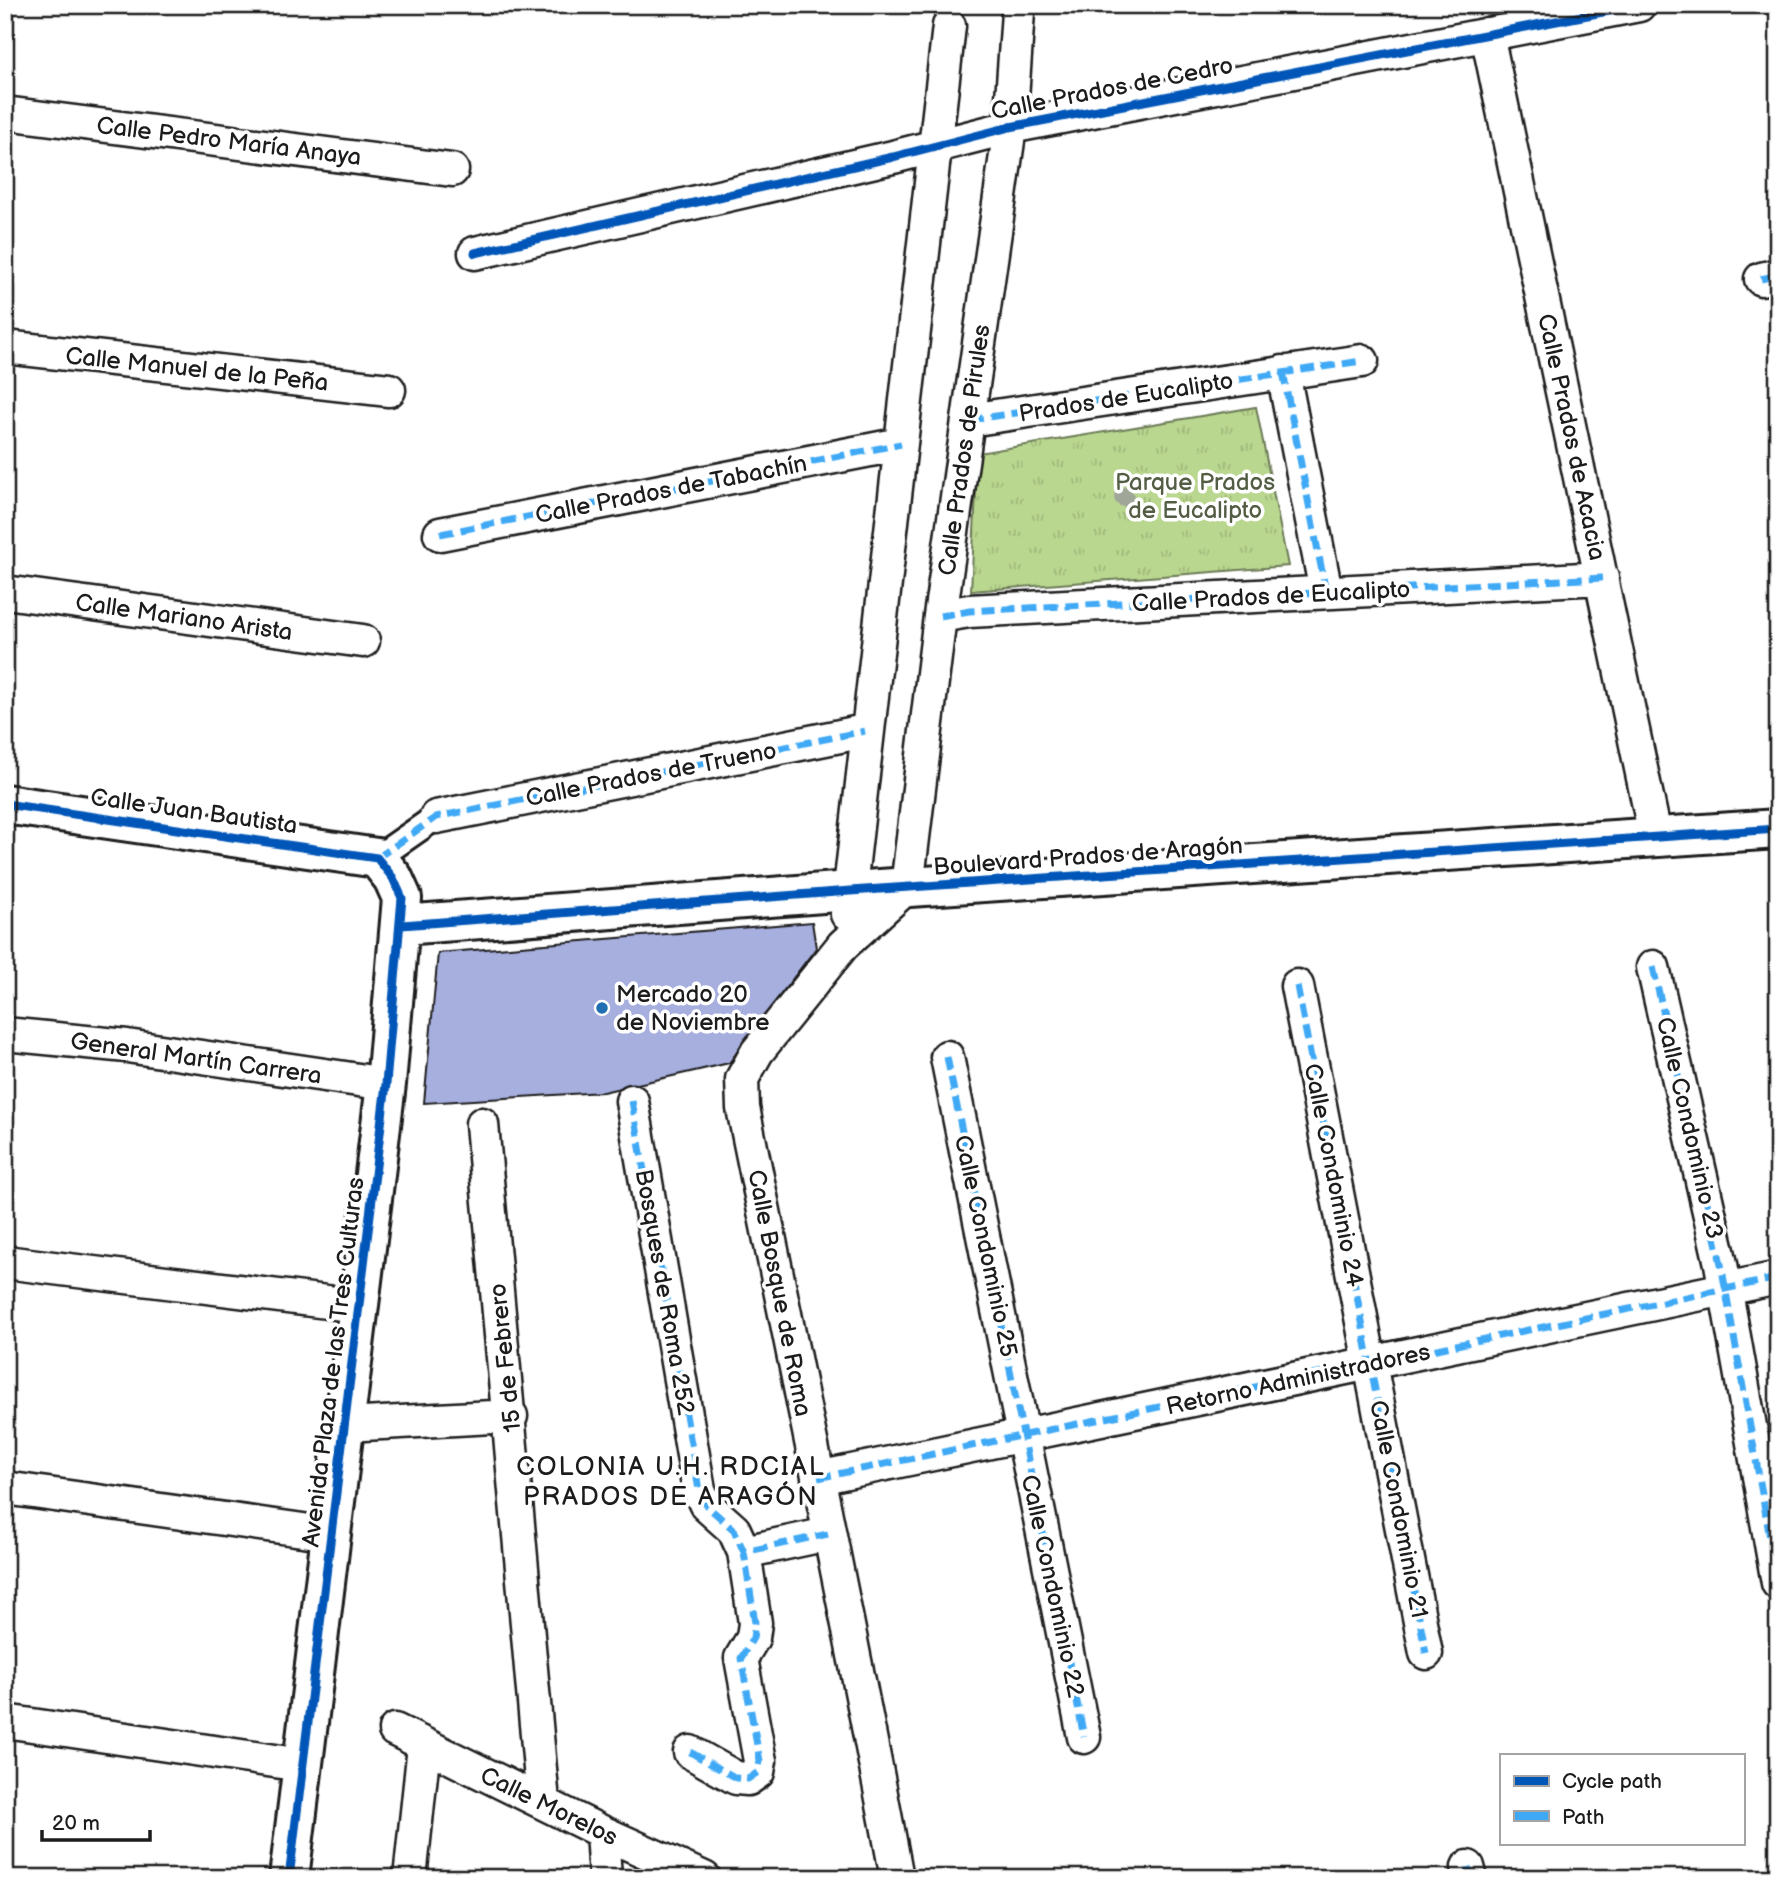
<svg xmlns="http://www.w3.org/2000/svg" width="1783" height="1883" font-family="'Balsamiq Sans',sans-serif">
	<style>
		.park { fill: url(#park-tufts); stroke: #6b7a56; stroke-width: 2 }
		.building { fill: #a7afdf; stroke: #1c1c1c; stroke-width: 2 }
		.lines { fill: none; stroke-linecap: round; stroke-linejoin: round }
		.pedestrian-casing { stroke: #1c1c1c; stroke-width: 30 }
		.minor-casing { stroke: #1c1c1c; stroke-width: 37 }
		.tertiary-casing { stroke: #1c1c1c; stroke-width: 44 }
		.pedestrian { stroke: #fff; stroke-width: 24 }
		.minor { stroke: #fff; stroke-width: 32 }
		.tertiary { stroke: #fff; stroke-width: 38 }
		.quiet { stroke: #3fa9f5; stroke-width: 7; stroke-dasharray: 14 7; stroke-linecap: butt }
		.cycleway-casing { stroke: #fff; stroke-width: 13 }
		.cycleway { stroke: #0057b8; stroke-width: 9 }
		.tree { fill: #a0a698 }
		.poi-dot { fill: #1f6fb2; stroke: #fff; stroke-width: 2.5 }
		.labels { text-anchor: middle; stroke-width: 7; stroke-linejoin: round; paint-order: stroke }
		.street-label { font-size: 24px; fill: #1c1c1c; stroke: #fff }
		.park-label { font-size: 24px; fill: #535d44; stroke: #fff }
		.poi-label { font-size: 24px; fill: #1c1c1c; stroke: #fff; text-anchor: start }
		.neighbourhood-label { font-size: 26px; letter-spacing: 2px; fill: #1c1c1c; stroke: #fff }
	</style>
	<defs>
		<pattern id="park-tufts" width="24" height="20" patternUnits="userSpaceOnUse" patternTransform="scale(1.75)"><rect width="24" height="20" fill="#bad78f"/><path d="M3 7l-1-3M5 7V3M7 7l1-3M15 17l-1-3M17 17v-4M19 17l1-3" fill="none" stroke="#9fb87b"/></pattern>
	</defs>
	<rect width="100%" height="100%" fill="#fff"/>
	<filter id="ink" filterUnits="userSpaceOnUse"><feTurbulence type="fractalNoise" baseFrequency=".0143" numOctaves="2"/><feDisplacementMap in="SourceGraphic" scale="14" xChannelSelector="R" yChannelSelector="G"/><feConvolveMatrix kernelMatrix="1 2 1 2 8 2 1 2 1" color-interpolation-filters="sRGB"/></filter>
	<g filter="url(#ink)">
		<path class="park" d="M 1256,407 L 1288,566 L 971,591 L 978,453 Z"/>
		<path class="building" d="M 812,922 L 816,948 L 729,1063 L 603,1092 L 424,1103 L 438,953 Z"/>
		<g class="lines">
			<g class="pedestrian-casing">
				<path id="pedestrian" d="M 377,858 L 436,817"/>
			</g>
			<g class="minor-casing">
				<path id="minor" d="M 1487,34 L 1656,840
					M 5,113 L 452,170
					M 475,253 L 893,157 L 1010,127 L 1639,5
					M 1761,279 L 1778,275
					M 5,347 L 389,390
					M 1283,372 L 1326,592
					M 969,420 L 1362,361
					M 440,534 L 901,444
					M 5,592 L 363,641
					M 940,616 L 969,611 L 1602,578
					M 436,817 L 865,731
					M 847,914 L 949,26
					M 1653,967 L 1721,1264 L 1778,1583
					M 1297,986 L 1426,1653
					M 5,1034 L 127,1046 L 386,1084
					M 947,1057 L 1084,1737
					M 632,1101 L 699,1490 L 706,1505 L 734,1530 L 744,1552 L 828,1534
					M 482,1124 L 543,1802
					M 5,1262 L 359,1306
					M 345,1425 L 511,1416
					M 818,1478 L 1778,1278
					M 5,1488 L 331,1534
					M 5,1721 L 302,1765
					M 395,1730 L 602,1832 L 704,1878
					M 690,1752 L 736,1778 L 748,1779 L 758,1772 L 760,1761 L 741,1658 L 753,1638 L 755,1623 L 744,1552
					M 602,1832 L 605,1878
					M 1468,1867 L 1471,1878
					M 410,1878 L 424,1746
					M 897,1878 C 849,1620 795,1365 743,1108 L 742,1079 L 757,1052 L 843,945 L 907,887 L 940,616 L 1010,127 L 1018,12"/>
			</g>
			<g class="tertiary-casing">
				<path id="tertiary" d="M 5,804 L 377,858 L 393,878 L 402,898 L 386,1084 L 289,1878
					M 402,925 L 850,891 L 1778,829"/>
			</g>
			<use href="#pedestrian" class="pedestrian"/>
			<use href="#minor" class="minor"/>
			<use href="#tertiary" class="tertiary"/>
			<path class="quiet" d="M 1761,279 L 1778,275
				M 1283,372 L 1326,592
				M 969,420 L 1362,361
				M 440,534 L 901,444
				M 940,616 L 969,611 L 1602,578
				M 377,858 L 436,817 L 865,731
				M 1653,967 L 1721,1264 L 1778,1583
				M 1297,986 L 1426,1653
				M 947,1057 L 1084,1737
				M 632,1101 L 699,1490 L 706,1505 L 734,1530 L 744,1552 L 828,1534
				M 818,1478 L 1778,1278
				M 690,1752 L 736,1778 L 748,1779 L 758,1772 L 760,1761 L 741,1658 L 753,1638 L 755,1623 L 744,1552
				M 1468,1867 L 1471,1878"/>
			<g class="cycleway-casing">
				<path id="cycleway" d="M 475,253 L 893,157 L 1010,127 L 1639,5
					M 5,804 L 377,858 L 393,878 L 402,898 L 386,1084 L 289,1878
					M 402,925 L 850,891 L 1778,829"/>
			</g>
			<use href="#cycleway" class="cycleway"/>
		</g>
		<circle class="tree" cx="1124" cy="497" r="10"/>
	</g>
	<circle class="poi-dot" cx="602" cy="1008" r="7"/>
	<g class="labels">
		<g class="street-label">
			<text transform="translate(1112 88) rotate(-11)" y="8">Calle Prados de Cedro</text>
			<text transform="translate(229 141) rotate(7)" y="8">Calle Pedro María Anaya</text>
			<text transform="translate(197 369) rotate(6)" y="8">Calle Manuel de la Peña</text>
			<text transform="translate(1126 397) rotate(-9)" y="8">Prados de Eucalipto</text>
			<text transform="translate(1572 437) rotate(78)" y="8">Calle Prados de Acacia</text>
			<text transform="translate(964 450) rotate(-82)" y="8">Calle Prados de Pirules</text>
			<text transform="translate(671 489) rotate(-11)" y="8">Calle Prados de Tabachín</text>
			<text transform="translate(1271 596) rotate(-3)" y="8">Calle Prados de Eucalipto</text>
			<text transform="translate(184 617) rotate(8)" y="8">Calle Mariano Arista</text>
			<text transform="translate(651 774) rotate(-11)" y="8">Calle Prados de Trueno</text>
			<text transform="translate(194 811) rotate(8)" y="8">Calle Juan Bautista</text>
			<text transform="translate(1088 856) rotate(-4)" y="8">Boulevard Prados de Aragón</text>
			<text transform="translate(196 1058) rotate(8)" y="8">General Martín Carrera</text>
			<text transform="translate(1690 1128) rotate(77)" y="8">Calle Condominio 23</text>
			<text transform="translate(1334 1175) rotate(79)" y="8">Calle Condominio 24</text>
			<text transform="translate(986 1246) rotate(78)" y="8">Calle Condominio 25</text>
			<text transform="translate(665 1292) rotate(80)" y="8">Bosques de Roma 252</text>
			<text transform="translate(780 1293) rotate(79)" y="8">Calle Bosque de Roma</text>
			<text transform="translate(505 1358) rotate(-96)" y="8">15 de Febrero</text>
			<text transform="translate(333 1362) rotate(-83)" y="8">Avenida Plaza de las Tres Culturas</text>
			<text transform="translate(1298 1379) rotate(-12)" y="8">Retorno Administradores</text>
			<text transform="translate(1399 1509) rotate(79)" y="8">Calle Condominio 21</text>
			<text transform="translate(1053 1586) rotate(78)" y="8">Calle Condominio 22</text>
			<text transform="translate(549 1806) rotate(26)" y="8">Calle Morelos</text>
		</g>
		<g class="park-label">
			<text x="1195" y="490">Parque Prados<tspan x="1195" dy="28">de Eucalipto</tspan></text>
		</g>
		<g class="poi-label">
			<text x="616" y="1002">Mercado 20<tspan x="616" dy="28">de Noviembre</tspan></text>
		</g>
		<g class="neighbourhood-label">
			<text x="671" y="1475">COLONIA U.H. RDCIAL<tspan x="671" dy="30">PRADOS DE ARAGÓN</tspan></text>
		</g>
	</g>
	<rect width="1783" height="1883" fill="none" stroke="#fff" stroke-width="28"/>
	<rect x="14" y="14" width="1755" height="1855" fill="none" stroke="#1c1c1c" stroke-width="2.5" filter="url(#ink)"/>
	<rect x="1500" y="1754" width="245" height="91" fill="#ffffff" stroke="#a4a4a4" stroke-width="2"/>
	<rect x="1514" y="1776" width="35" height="10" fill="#0057b8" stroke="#a4a4a4" stroke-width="2"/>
	<text x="1562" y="1788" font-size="21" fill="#1c1c1c">Cycle path</text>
	<rect x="1514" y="1811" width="35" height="10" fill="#3fa9f5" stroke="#a4a4a4" stroke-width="2"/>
	<text x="1562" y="1824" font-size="21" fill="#1c1c1c">Path</text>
	<path d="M42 1830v10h108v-10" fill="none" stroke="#1c1c1c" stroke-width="3.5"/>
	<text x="52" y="1830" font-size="21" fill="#1c1c1c" stroke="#ffffff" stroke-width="5" paint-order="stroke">20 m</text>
</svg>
